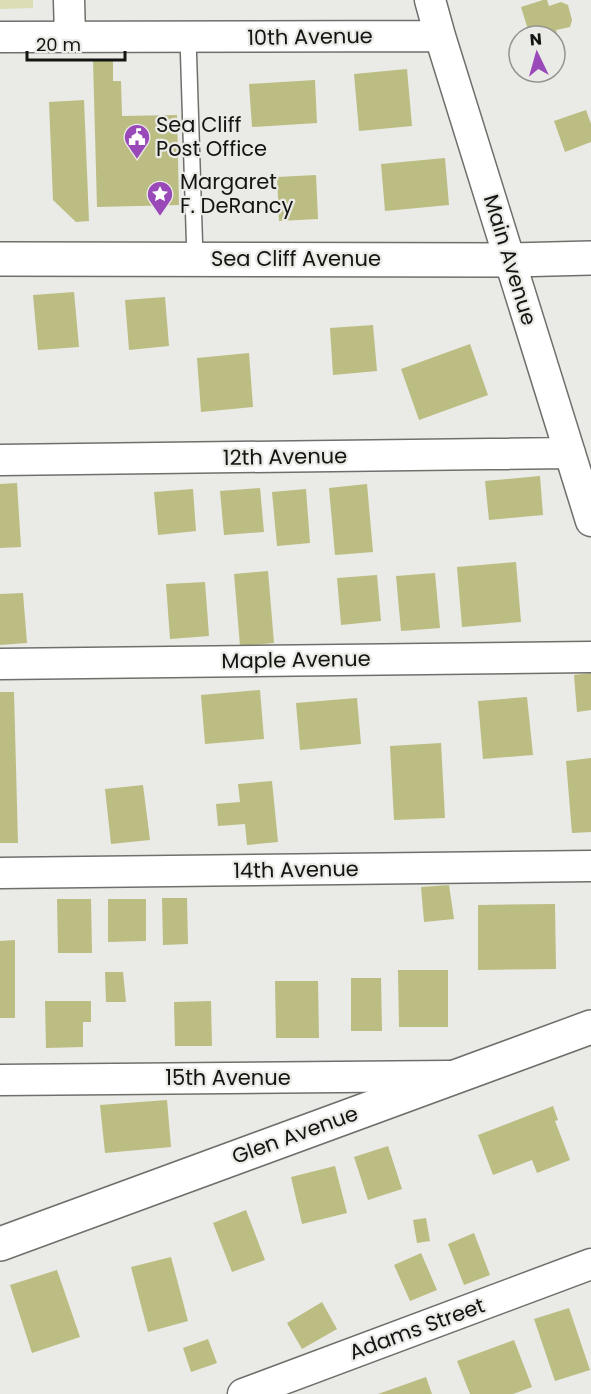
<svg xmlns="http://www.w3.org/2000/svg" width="591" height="1394" font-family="Poppins,sans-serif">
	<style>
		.green { fill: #dcddb5 }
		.building { fill: #bcbd82 }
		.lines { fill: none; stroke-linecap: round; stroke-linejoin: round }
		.service-casing { stroke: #6f6f6c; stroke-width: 18 }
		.minor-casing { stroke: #6f6f6c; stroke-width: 33 }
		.tertiary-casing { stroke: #6f6f6c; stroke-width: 36 }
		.service { stroke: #fff; stroke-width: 15 }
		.minor { stroke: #fff; stroke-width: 30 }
		.tertiary { stroke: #fff; stroke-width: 33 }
		.labels { text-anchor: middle; stroke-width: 4.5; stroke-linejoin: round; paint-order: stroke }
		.street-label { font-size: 21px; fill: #141412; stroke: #eaeae6 }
		.poi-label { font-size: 21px; fill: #141412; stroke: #eaeae6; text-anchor: start }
	</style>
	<rect width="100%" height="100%" fill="#eaeae6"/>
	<path class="green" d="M 0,0 L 33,0 L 33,8 L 0,9 Z"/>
	<path class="building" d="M 543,0 L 547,0 L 549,6 L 561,2 L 568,5 L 572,20 L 570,27 L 556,30 L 560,43 L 555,44 L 555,36 L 530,36 L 521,7 Z
		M 93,60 L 113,60 L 113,81 L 121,81 L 122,116 L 177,115 L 179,205 L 97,207 Z
		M 407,69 L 412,126 L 359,131 L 354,74 Z
		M 315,80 L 317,123 L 252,127 L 249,84 Z
		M 84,100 L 89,221 L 76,222 L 53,200 L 49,102 Z
		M 586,110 L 591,124 L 591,142 L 565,152 L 554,121 Z
		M 445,158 L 449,205 L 385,211 L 381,164 Z
		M 316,175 L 318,219 L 279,221 L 277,177 Z
		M 74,292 L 79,347 L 38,350 L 33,295 Z
		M 165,297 L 169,346 L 129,350 L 125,300 Z
		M 373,325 L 377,371 L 333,375 L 330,328 Z
		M 470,344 L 488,395 L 419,420 L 401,369 Z
		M 249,353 L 253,407 L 201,412 L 197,358 Z
		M 540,476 L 543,515 L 489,520 L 485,481 Z
		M 17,483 L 21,547 L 0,548 L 0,484 Z
		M 367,484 L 373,552 L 335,555 L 329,488 Z
		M 260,488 L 264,532 L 224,535 L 220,491 Z
		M 193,489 L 196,531 L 158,535 L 154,492 Z
		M 306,489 L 310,543 L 277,546 L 272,492 Z
		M 516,562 L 521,622 L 462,627 L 457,567 Z
		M 268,571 L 274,643 L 240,646 L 234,574 Z
		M 435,573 L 440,628 L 401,631 L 396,576 Z
		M 377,575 L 381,621 L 341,625 L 337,578 Z
		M 205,582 L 209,636 L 170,639 L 166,584 Z
		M 23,593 L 27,643 L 0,645 L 0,594 Z
		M 591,673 L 591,710 L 577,712 L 574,675 Z
		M 260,690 L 264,739 L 205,744 L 201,695 Z
		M 0,692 L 14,692 L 18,843 L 0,843 Z
		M 527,697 L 533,755 L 483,759 L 478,701 Z
		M 357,698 L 361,744 L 300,750 L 296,703 Z
		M 441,743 L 445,818 L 394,820 L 390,746 Z
		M 591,758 L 591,832 L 572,833 L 566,761 Z
		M 272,781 L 278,842 L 247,845 L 245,824 L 218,826 L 216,804 L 240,802 L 238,784 Z
		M 143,785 L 150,840 L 111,844 L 105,789 Z
		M 449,885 L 454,919 L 424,922 L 421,887 Z
		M 162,898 L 187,898 L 188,944 L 163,945 Z
		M 57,899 L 91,899 L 92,953 L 58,953 Z
		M 108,899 L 146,899 L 146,941 L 108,942 Z
		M 555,904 L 556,969 L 478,970 L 478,905 Z
		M 15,940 L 15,1018 L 0,1018 L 0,941 Z
		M 398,970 L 448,970 L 448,1027 L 399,1027 Z
		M 105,972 L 123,972 L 126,1002 L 106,1002 Z
		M 351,978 L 381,978 L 382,1031 L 351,1031 Z
		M 275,981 L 318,981 L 319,1038 L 276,1038 Z
		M 45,1001 L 91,1001 L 91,1022 L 83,1022 L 83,1047 L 46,1048 Z
		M 211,1001 L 212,1046 L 175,1046 L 174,1002 Z
		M 167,1100 L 171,1147 L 105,1153 L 100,1105 Z
		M 553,1106 L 558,1120 L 555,1121 L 570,1160 L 537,1173 L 532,1160 L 493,1175 L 478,1135 Z
		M 388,1146 L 402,1189 L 368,1200 L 354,1157 Z
		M 335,1166 L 347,1213 L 302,1224 L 291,1177 Z
		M 246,1210 L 265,1260 L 232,1272 L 213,1223 Z
		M 426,1218 L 430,1241 L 417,1243 L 413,1220 Z
		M 474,1233 L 490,1275 L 464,1285 L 448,1244 Z
		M 421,1253 L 437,1290 L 410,1301 L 394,1265 Z
		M 171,1257 L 188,1321 L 148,1332 L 131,1267 Z
		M 57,1270 L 80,1337 L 32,1353 L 10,1285 Z
		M 322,1302 L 337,1329 L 302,1349 L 287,1323 Z
		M 569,1308 L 590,1370 L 555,1381 L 534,1319 Z
		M 208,1339 L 217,1363 L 191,1372 L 183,1348 Z
		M 514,1340 L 532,1387 L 513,1394 L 470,1394 L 457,1361 Z
		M 426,1377 L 432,1394 L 378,1394 Z"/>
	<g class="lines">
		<g class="service-casing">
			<path id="service" d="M 188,38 L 195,259"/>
		</g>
		<g class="minor-casing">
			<path id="minor" d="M 69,0 L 70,37
				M 430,0 L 440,36 C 491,197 541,359 591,521
				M 0,37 L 440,36
				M 0,460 L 570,453
				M 0,664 L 591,657
				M 0,873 L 591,866
				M 0,1080 L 450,1076
				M 243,1394 L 591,1264"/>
		</g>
		<g class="tertiary-casing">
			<path id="tertiary" d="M 0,259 L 512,260 L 591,258
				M 0,1244 L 591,1027"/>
		</g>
		<use href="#service" class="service"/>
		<use href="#minor" class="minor"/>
		<use href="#tertiary" class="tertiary"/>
	</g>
	<defs>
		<g id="civic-pin" transform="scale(1.35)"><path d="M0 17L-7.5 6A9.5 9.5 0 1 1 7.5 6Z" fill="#9a49b8" stroke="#eaeae6"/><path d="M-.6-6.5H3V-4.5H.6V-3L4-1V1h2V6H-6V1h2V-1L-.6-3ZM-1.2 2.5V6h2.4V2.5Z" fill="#fff"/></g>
		<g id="sight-pin" transform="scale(1.35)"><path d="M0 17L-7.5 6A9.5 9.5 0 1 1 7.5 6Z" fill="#9a49b8" stroke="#eaeae6"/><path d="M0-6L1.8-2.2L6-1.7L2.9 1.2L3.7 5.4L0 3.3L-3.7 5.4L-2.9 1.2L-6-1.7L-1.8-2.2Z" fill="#fff"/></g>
	</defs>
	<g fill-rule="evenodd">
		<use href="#civic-pin" x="137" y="137"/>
		<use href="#sight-pin" x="160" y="194"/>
	</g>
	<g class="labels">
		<g class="street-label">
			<text transform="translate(310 37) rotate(-1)" y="7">10th Avenue</text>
			<text x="296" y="266">Sea Cliff Avenue</text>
			<text transform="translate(510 260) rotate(73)" y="7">Main Avenue</text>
			<text transform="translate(285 457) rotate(-1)" y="7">12th Avenue</text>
			<text transform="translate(296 660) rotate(-1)" y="7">Maple Avenue</text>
			<text transform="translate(296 870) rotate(-1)" y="7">14th Avenue</text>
			<text x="228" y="1085">15th Avenue</text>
			<text transform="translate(295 1135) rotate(-20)" y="7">Glen Avenue</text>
			<text transform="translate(417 1329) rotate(-20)" y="7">Adams Street</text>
		</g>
		<g class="poi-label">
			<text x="156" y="132">Sea Cliff<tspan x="156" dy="24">Post Office</tspan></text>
			<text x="180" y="189">Margaret<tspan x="180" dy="24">F. DeRancy</tspan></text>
		</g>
	</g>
	<g transform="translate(537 54) rotate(355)"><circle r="28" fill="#eaeae6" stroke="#949491" stroke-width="1.5"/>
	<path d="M0-4.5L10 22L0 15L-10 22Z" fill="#9a49b8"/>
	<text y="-9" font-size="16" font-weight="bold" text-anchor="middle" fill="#141412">N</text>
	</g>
	<path d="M27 51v9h98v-9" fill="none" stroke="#141412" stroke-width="3"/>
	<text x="36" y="51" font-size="18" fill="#141412" stroke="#eaeae6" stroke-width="4.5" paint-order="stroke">20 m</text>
</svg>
